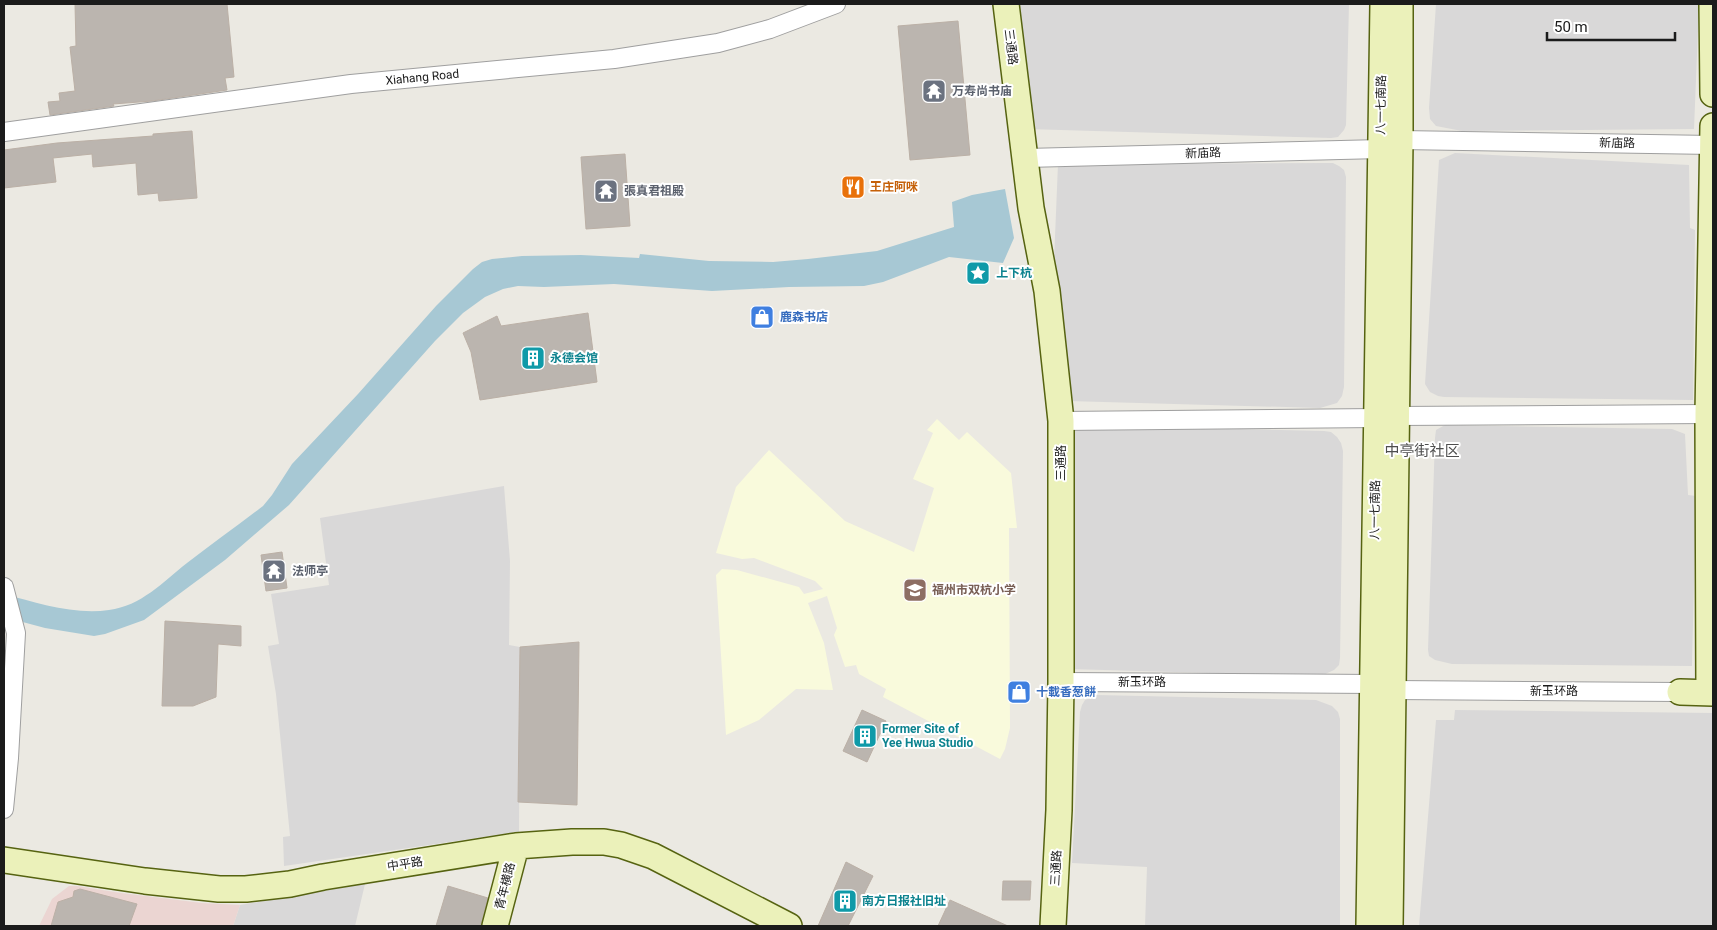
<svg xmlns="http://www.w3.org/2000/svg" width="1717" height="930" font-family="Roboto,'Noto Sans SC',sans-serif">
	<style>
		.residential { fill: #d9d8d8 }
		.commercial { fill: #ebd5d2 }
		.education { fill: #f9fadc }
		.water { fill: #a7c8d4 }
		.building { fill: #bbb5af; stroke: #bbb0a6 }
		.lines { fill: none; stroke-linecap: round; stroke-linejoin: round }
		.street-casing { stroke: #9f9f9f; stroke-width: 20 }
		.secondary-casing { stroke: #566311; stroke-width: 28 }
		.street { stroke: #fff; stroke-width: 18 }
		.secondary { stroke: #ebf1ba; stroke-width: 25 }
		.labels { text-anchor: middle; stroke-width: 4; stroke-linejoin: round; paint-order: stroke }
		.street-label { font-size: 12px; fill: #1b1b1b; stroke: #fff }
		.worship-label { font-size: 12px; font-weight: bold; fill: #5b616d; stroke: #fff; text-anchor: start }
		.food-label { font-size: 12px; font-weight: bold; fill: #c56008; stroke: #fff; text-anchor: start }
		.culture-label { font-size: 12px; font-weight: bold; fill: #0d838f; stroke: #fff; text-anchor: start }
		.shop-label { font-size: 12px; font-weight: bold; fill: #366cbe; stroke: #fff; text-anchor: start }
		.education-label { font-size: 12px; font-weight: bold; fill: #785e54; stroke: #fff; text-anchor: start }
		.quarter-label { font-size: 15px; fill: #4e4e4e; stroke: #fff }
	</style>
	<rect width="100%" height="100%" fill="#ebe9e2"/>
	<path class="residential" d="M 1019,4 L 1349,4 L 1346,125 L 1344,130 L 1338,137 L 1331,138 L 1027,129 Z
		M 1436,4 L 1699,4 L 1694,129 L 1462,131 L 1436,126 L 1430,119 L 1429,108 Z
		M 1455,153 L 1689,165 L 1690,228 L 1695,230 L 1693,400 L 1444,397 L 1438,396 L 1430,392 L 1425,384 L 1439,160 Z
		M 1325,163 L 1333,163 L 1339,166 L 1344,170 L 1346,177 L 1344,387 L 1342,396 L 1337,403 L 1320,408 L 1068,401 L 1054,261 L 1058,164 Z
		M 1073,425 L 1324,431 L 1331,432 L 1337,437 L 1341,443 L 1343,451 L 1340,658 L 1339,665 L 1334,670 L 1321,676 L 1068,669 Z
		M 1445,425 L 1672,429 L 1685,434 L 1688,495 L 1696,496 L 1692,666 L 1452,664 L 1435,660 L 1429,656 L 1428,650 L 1435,438 L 1436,430 Z
		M 504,486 L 510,561 L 509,645 L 520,647 L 519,832 L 284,866 L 283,837 L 290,836 L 276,694 L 268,646 L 279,644 L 271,594 L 329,585 L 320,518 Z
		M 1097,695 L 1316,700 L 1332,706 L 1338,712 L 1340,719 L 1340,926 L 1145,926 L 1147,867 L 1072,863 L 1080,712 L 1082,705 L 1085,700 Z
		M 1455,710 L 1713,713 L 1713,926 L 1419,926 L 1436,720 L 1454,720 Z
		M 365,884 L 355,926 L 233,926 L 240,905 Z"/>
	<path class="commercial" d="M 69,886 L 77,886 L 121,893 L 202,903 L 240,905 L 233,926 L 39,926 L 52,899 Z"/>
	<path class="education" d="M 937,419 L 959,440 L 967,432 L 1011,473 L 1017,528 L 1009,528 L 1010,728 L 1005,749 L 1000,759 L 883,697 L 886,689 L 859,674 L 856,665 L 845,667 L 834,635 L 837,628 L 827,596 L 808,603 L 824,643 L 833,690 L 796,689 L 759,720 L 726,735 L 716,575 L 722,569 L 737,570 L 799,587 L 804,594 L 823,589 L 815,581 L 754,558 L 742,559 L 716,553 L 736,487 L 769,450 L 845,521 L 914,552 L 934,488 L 913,479 L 933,433 L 927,430 Z"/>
	<path class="water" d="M 1005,189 L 1014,238 L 1003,263 L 949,257 L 883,282 L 864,286 L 789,287 L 712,291 L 614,284 L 544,287 L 518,286 L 503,289 L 485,297 L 463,313 L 435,341 L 289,505 L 225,560 L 144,620 L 105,634 L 94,636 L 45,628 L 4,617 L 4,594 C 37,603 74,615 109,610 C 141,606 163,582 187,563 C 212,544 238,525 263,506 L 272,495 L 292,464 L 358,394 L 436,306 L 473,269 L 482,262 L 492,259 L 522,256 L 581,255 L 639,258 L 640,254 L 709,261 L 773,262 L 808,259 L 877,251 L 954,227 L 952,202 L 972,195 Z"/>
	<path class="building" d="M 75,4 L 227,4 L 234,77 L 225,78 L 227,90 L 152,101 L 113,104 L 114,106 L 50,115 L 48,102 L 60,101 L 59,93 L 75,91 L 70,47 L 76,46 Z
		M 958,21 L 970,155 L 910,160 L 898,26 Z
		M 192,131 L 197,198 L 159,201 L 158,193 L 138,195 L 136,163 L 93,167 L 92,154 L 53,158 L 56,182 L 4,188 L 4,150 L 57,143 L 153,136 L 153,134 Z
		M 625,154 L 630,226 L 586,229 L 581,157 Z
		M 588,313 L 597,382 L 480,400 L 471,352 L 463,333 L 497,316 L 501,326 Z
		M 282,552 L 287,588 L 266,591 L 261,555 Z
		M 165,621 L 241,626 L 241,646 L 218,644 L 216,697 L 193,706 L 162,706 Z
		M 579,642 L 577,805 L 518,802 L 520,647 Z
		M 862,710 L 886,721 L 867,762 L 843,751 Z
		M 846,862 L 873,876 L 848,926 L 818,926 Z
		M 1003,881 L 1031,881 L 1030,900 L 1002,900 Z
		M 448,886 L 488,898 L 481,926 L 436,926 Z
		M 80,889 L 137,904 L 129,926 L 51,926 L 58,902 L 73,897 L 74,891 Z
		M 950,900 L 1008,926 L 938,926 Z"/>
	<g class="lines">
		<g class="street-casing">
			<g id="street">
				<path id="s1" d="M 4,132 L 351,84 L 614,59 L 718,43 L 770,29 L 836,4"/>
				<path d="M 1400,140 L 1713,145"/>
				<path d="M 1026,158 L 1381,149"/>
				<path d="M 1396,416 L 1708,414"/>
				<path d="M 1061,421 L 1377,418"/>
				<path d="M 4,587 L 16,633 L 9,758 L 4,809"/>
				<path d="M 1061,682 L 1373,684"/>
				<path d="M 1394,690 L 1680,692"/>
			</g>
		</g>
		<g class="secondary-casing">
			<path id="secondary" d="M 1006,4 L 1031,208 L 1047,291 L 1061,421 L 1061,682 L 1059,810 L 1053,926
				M 1712,4 L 1713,94
				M 1680,692 L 1713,693
				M 1709,693 L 1708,414 L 1713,126
				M 4,860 L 145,881 L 219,889 L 246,889 L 290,884 L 323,877 L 516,846 L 572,842 L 604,842 L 621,845 L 653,856 L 789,926
				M 495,926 L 516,846
				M 1369,926 L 1383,4
				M 1390,926 L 1400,140 L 1400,4"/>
		</g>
		<use href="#street" class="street"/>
		<use href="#secondary" class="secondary"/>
	</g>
	<defs>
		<g id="temple-square" transform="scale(1.25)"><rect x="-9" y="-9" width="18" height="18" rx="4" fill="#6b7280" stroke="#fff"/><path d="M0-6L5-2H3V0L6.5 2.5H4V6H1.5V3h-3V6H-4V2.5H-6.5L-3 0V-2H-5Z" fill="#fff"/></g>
		<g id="restaurant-square" transform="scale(1.25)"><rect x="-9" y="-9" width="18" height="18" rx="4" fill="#e8710a" stroke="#fff"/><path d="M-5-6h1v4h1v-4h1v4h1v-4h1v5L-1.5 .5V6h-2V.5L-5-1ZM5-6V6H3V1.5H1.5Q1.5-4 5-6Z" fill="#fff"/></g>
		<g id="sight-square" transform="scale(1.25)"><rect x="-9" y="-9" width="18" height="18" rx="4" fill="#0f9aa8" stroke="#fff"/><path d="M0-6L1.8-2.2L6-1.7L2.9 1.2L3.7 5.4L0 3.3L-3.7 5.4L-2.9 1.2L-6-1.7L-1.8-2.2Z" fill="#fff"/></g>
		<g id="shop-square" transform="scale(1.25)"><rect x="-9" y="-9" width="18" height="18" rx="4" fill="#3f7fe0" stroke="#fff"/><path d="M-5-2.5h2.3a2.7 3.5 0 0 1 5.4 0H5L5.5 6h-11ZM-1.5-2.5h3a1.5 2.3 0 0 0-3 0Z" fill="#fff"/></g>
		<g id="building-square" transform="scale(1.25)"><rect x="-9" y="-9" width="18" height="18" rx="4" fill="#0f9aa8" stroke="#fff"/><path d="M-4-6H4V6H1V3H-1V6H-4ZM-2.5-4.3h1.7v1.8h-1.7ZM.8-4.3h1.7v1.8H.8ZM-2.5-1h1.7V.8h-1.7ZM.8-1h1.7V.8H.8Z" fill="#fff"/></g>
		<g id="school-square" transform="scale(1.25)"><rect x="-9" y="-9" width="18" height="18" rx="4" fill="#8d6e63" stroke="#fff"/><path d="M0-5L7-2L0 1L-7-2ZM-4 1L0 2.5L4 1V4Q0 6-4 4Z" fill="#fff"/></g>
	</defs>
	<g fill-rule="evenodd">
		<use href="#temple-square" x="934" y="91"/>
		<use href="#restaurant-square" x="853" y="187"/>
		<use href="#temple-square" x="606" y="191"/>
		<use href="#sight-square" x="978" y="273"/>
		<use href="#shop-square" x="762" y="317"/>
		<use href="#building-square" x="533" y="358"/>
		<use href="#temple-square" x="274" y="571"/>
		<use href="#school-square" x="915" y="590"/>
		<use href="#shop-square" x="1019" y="692"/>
		<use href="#building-square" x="865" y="736"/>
		<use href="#building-square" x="845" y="901"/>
	</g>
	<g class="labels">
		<g class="street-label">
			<text transform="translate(1011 47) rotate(83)" y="4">三通路</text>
			<text dy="4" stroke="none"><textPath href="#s1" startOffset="422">Xiahang Road</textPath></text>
			<text transform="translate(1381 105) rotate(-89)" y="4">八一七南路</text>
			<text transform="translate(1617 143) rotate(1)" y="4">新庙路</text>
			<text transform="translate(1203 153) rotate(-2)" y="4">新庙路</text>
			<text transform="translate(1061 463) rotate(-90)" y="4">三通路</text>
			<text transform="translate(1375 510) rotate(-89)" y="4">八一七南路</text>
			<text x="1142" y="686">新玉环路</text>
			<text x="1554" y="695">新玉环路</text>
			<text transform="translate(405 864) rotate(-9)" y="4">中平路</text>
			<text transform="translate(1056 868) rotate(-87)" y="4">三通路</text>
			<text transform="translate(505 886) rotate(-76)" y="4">青年横路</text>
		</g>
		<g class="worship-label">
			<text x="952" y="95">万寿尚书庙</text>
			<text x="624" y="195">張真君祖殿</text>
			<text x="292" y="575">法师亭</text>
		</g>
		<g class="food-label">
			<text x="870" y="191">王庄阿咪</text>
		</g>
		<g class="culture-label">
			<text x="996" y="277">上下杭</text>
			<text x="550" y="362">永德会馆</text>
			<text x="882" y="733">Former Site of<tspan x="882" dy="14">Yee Hwua Studio</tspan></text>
			<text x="862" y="905">南方日报社旧址</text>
		</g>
		<g class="shop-label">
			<text x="780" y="321">鹿森书店</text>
			<text x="1036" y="696">十載香葱餅</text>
		</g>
		<g class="education-label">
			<text x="932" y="594">福州市双杭小学</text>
		</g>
		<g class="quarter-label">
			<text x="1422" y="456">中亭街社区</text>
		</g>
	</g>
	<rect width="1717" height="930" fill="none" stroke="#1b1b1b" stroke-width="10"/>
	<path d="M1547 32v8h128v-8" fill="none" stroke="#1b1b1b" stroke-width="2.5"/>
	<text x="1554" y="32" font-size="15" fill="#1b1b1b" stroke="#ffffff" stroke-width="4" paint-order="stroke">50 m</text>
</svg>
